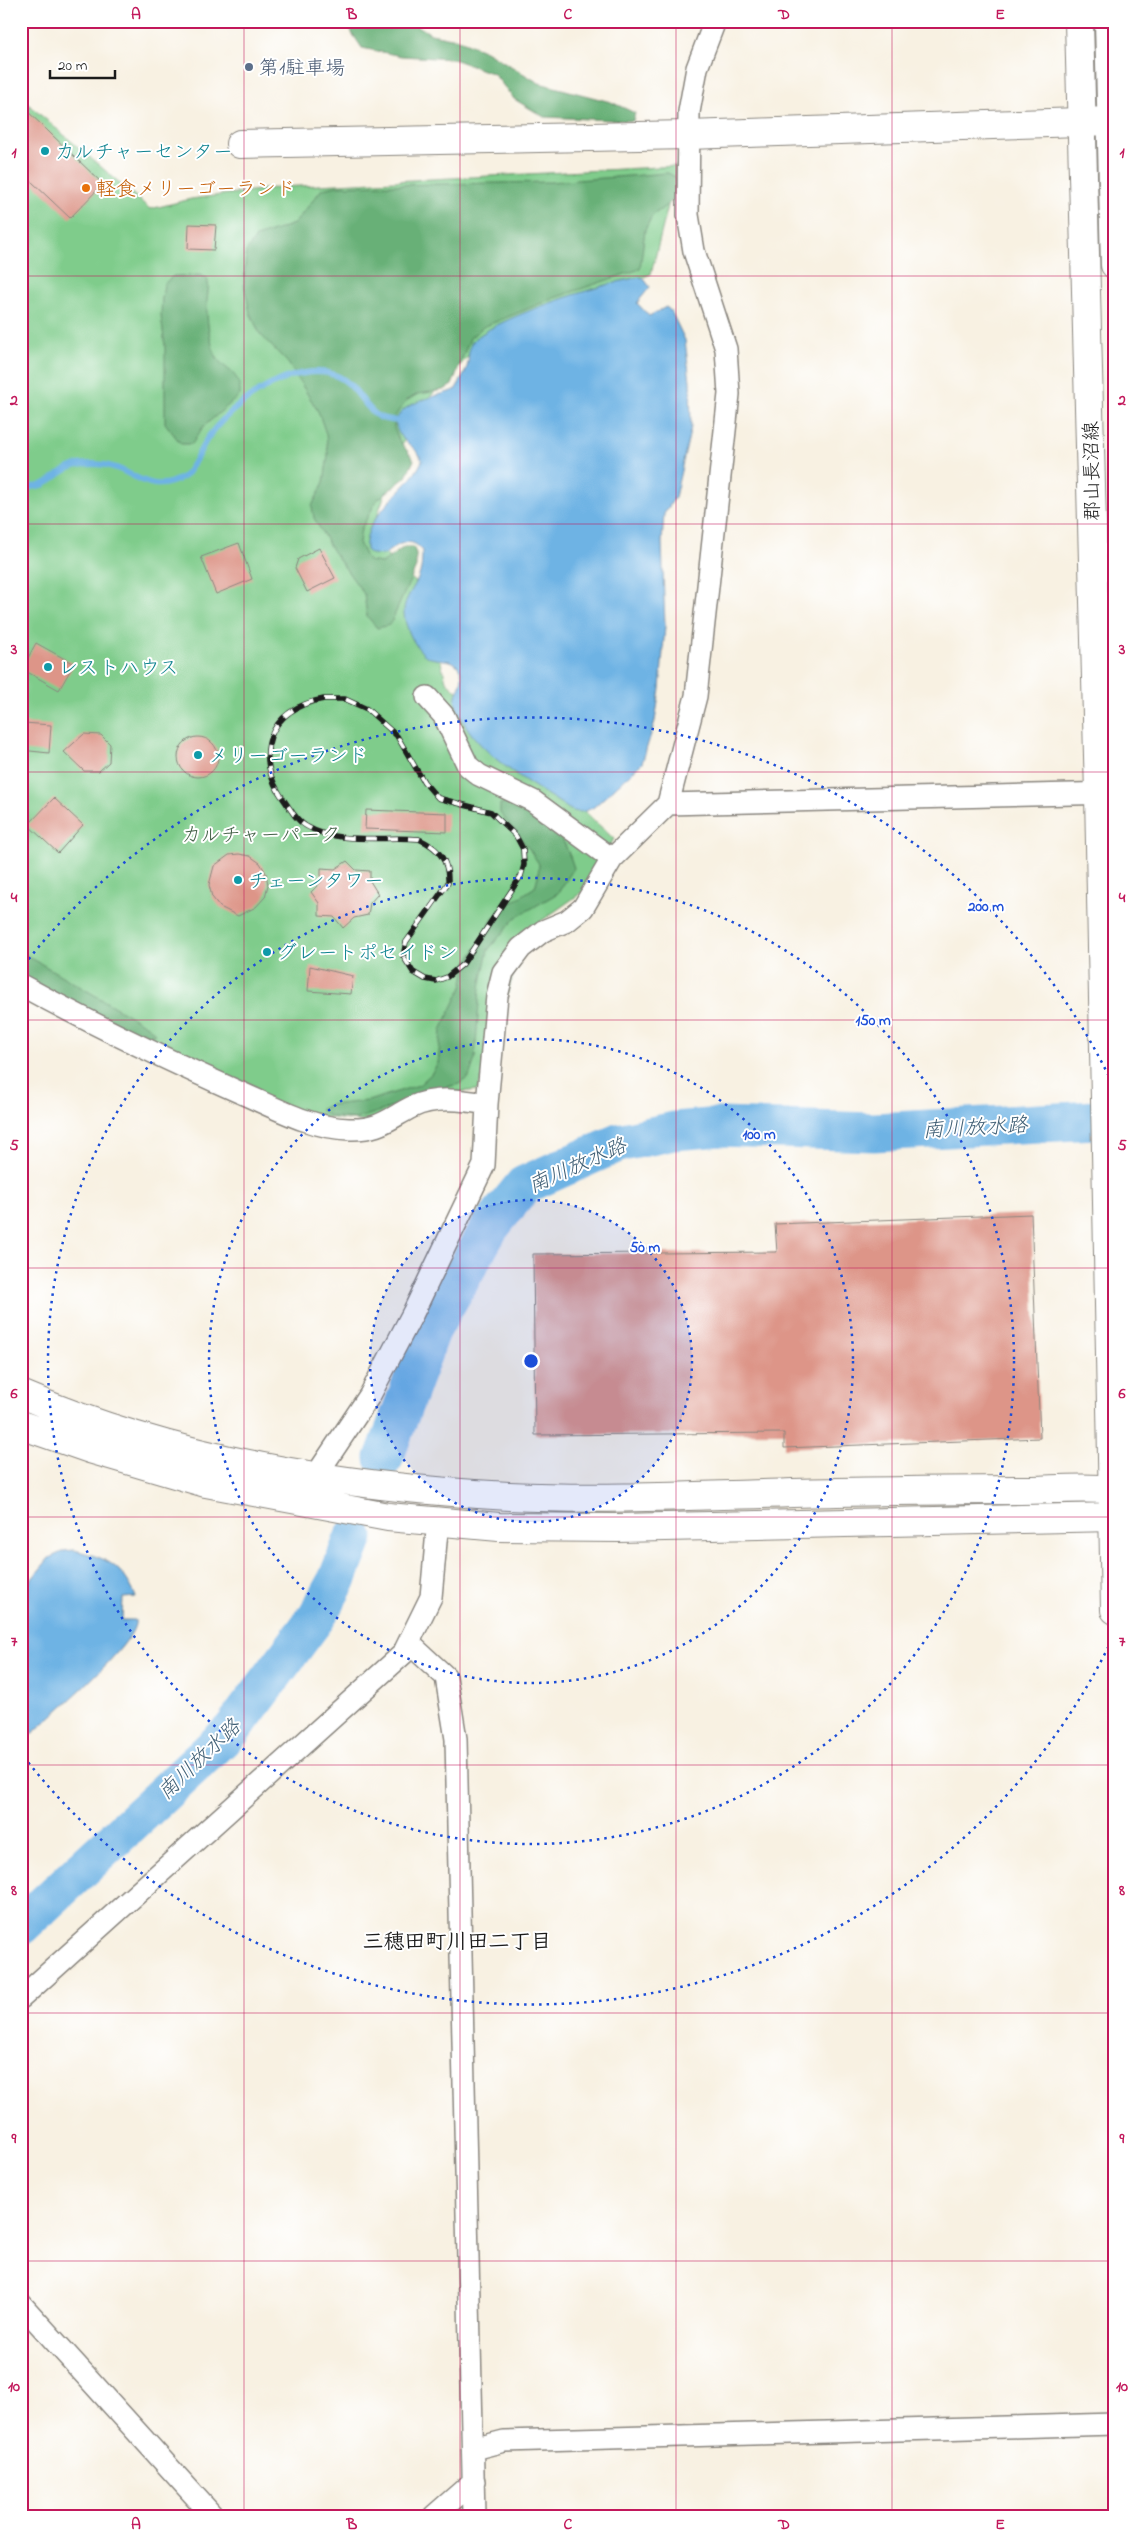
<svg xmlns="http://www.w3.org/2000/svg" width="1136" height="2537" font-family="'Indie Flower','Klee One',sans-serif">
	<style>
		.green { fill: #7fcc8b; stroke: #4e7454 }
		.forest { fill: #67b077; stroke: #42664a }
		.water { fill: #6eb3e4; stroke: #456880 }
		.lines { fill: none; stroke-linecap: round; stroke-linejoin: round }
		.stream { stroke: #6eb3e4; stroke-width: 6 }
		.river { stroke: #6eb3e4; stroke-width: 39 }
		.building { fill: #dd9588 }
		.street-casing { stroke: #8a867f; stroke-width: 24 }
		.secondary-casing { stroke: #8a867f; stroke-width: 30 }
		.primary-casing { stroke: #8a867f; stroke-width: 30 }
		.street { stroke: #fff; stroke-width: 21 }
		.secondary { stroke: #fff; stroke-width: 28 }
		.primary { stroke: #fff; stroke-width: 28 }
		.rail-casing { stroke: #1c1c1c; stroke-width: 5.5 }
		.rail { stroke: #fff; stroke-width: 4; stroke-dasharray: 11; stroke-linecap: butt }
		.grid { fill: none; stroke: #c2185b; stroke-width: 1; stroke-opacity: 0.55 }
		.ring { fill: none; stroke: #1d4ed8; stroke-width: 2.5; stroke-dasharray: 2.5 5 }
		.service-dot { fill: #5c6f8a; stroke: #fff; stroke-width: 2 }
		.culture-dot { fill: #0f9aa8; stroke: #fff; stroke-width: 2 }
		.food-dot { fill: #e8710a; stroke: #fff; stroke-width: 2 }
		.labels { text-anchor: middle; stroke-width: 4; stroke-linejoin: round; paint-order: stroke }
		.service-label { font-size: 20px; fill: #4e5e75; stroke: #fff; text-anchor: start }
		.culture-label { font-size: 20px; fill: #0d838f; stroke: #fff; text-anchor: start }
		.food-label { font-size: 20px; fill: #c56008; stroke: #fff; text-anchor: start }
		.street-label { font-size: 20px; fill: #1c1c1c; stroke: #fff }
		.park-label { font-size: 20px; fill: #446248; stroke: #fff }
		.water-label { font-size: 21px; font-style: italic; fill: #416076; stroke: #fff }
		.neighbourhood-label { font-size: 21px; font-weight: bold; fill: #1c1c1c; stroke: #fff }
		.centre { fill: #1d4ed8; stroke: #fff; stroke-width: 2.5 }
		.ring-label { font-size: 15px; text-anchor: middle; font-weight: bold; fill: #1d4ed8; stroke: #fff; stroke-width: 4; stroke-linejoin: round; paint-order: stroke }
		.neatline { fill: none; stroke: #c2185b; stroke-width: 2 }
		.grid-label { font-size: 16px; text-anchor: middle; font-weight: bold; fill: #c2185b }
	</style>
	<rect width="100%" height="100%" fill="#fff"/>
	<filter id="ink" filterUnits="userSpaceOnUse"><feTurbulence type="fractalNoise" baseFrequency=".02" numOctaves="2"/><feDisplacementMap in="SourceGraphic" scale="10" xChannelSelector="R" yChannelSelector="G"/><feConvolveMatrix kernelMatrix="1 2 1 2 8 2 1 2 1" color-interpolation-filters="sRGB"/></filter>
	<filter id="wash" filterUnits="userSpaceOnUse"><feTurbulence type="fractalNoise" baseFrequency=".0096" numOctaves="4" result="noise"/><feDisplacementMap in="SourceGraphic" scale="20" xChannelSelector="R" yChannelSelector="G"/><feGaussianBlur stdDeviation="1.12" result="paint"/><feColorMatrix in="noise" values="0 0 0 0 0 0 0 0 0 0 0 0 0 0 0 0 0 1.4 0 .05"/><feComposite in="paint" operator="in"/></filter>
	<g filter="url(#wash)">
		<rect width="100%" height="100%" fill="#f8f1e2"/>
		<path class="green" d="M 21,98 L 150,209 L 191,199 L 281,187 L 678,166 L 651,274 L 482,342 L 413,415 L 369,539 L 422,588 L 446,681 L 614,839 L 584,891 L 527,931 L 478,1090 L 424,1096 L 370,1122 L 300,1115 L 21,978 Z"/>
		<path class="forest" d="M 344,21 L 410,21 L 431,34 L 457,39 L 486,51 L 539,83 L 611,102 L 635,113 L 633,121 L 544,117 L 514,99 L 494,74 L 453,59 L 401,56 L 362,48 Z
			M 668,173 L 677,178 L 679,196 L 652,216 L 645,230 L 640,269 L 554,298 L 483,327 L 470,338 L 452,385 L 444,390 L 418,394 L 406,401 L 395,416 L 394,428 L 399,440 L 414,460 L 406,477 L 377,500 L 361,529 L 359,543 L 368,561 L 382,563 L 404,547 L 413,547 L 416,553 L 416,567 L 390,625 L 377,628 L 367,616 L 364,594 L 332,550 L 314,518 L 312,506 L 324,482 L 328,455 L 326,434 L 318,411 L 288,363 L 260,334 L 250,313 L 244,284 L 246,252 L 256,237 L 294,224 L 322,189 L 337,186 L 551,182 Z
			M 200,275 L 207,278 C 210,288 207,294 207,304 C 206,318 210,341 215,354 C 223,372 241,369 240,395 L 203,427 L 192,444 L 181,444 L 165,423 L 165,346 L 161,316 L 162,297 L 164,284 L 173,276 Z
			M 511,802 C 547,804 564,837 574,868 L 558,893 L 515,918 L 488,950 L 480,987 L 475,1059 L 469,1077 L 459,1084 L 423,1093 L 390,1108 L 356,1119 L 329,1116 L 320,1110 L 329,1105 L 368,1101 L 419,1085 L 431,1074 L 438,1063 L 441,1030 L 462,987 L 467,962 L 487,932 L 492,919 L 503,908 L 535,887 L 538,876 L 539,864 L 530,850 L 500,813 L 500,804 Z
			M 21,952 L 149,1027 L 155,1033 L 145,1037 L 21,977 Z"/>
		<path class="water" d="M 640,277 L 644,279 L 650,287 L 637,303 L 649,316 L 666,307 L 671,311 L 685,340 L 690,381 L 691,427 L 675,497 L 664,514 L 662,542 L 665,626 L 660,689 L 655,721 L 642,763 L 594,807 C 585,812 578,814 569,809 C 530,782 471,753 456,705 C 452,690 470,682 457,665 C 451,658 437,661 428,657 C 415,650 404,625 404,611 C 404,598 415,588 419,576 C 422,568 422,559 422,550 C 410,535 396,545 384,555 L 371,554 L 366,550 C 362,515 409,491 422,461 C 419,449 407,445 400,435 C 380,405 440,396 455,390 C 460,382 466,373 468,363 C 469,355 468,347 473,341 C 496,317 605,283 640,277 Z
			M 74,1550 C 107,1558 122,1565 136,1597 L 123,1598 L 122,1620 L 135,1620 C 140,1642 47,1720 28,1737 L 21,1741 L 22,1591 L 49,1558 L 64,1551 Z"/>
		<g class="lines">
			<path class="stream" d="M 21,486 C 49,491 51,475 72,467 C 78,464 89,464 95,464 C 132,464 145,499 183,477 C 191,472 201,448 207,439 C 229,406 287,365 328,373 C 356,379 360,405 379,417 C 383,419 391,420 397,421"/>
			<path class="river" d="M 384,1458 L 431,1331 L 490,1227 L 524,1185 L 618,1143 L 674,1131 L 720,1127 L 874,1132 L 1115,1119
				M 21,1926 L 232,1730 L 317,1616 L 337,1580 L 354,1537"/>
		</g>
		<g id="blocks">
			<path class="building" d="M 21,105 L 103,184 L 70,218 L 31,181 L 21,191 Z
				M 189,224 L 216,225 L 214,250 L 188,249 Z
				M 239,543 L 252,579 L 216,594 L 201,557 Z
				M 319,548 L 335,578 L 307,592 L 295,568 L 298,559 Z
				M 36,643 L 74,664 L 59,690 L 22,669 Z
				M 24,723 L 51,725 L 49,753 L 21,750 L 21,732 L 24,732 Z
				M 84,734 L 101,735 L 110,744 L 109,762 L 99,771 L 84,771 L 64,752 Z
				M178 757a20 20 0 1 1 40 0a20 20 0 1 1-40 0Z
				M 54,798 L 83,825 L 58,853 L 28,825 Z
				M 366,810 L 447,813 L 447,832 L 365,829 Z
				M 239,854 L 250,856 L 260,863 L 266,873 L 268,885 L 265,897 L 256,907 L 238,916 L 220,907 L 212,897 L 209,885 L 214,866 L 229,855 Z
				M 347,861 L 356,870 L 370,871 L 370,881 L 378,894 L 370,903 L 368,915 L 354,918 L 343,928 L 334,917 L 319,916 L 319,903 L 311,892 L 321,882 L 321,868 L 335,869 Z
				M 310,966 L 353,976 L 351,994 L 308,991 Z
				M 1031,1214 L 1040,1438 L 784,1448 L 784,1433 L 535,1435 L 533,1254 L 777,1252 L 775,1224 Z"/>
		</g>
	</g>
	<g filter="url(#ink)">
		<use href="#blocks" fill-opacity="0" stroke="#8a867f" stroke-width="1"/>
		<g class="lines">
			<g class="street-casing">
				<path id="street" d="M 427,697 L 444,716 L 468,766 L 479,775 L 533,801 L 612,859
					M 668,804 L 1115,793
					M 21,985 C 92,1024 165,1059 239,1092 C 274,1107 310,1128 349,1129 C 380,1130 388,1119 412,1107 C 435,1096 463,1100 487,1104 L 484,1165 L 413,1313 L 370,1395 L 315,1477
					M 487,1104 L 497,996 L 503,972 L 521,948 L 543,931 L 567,921 L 583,908 L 612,859 L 668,804 L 696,696 L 729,394 L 726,349 L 694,251 L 688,215 L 689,112 L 697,68 L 715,21
					M 409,1643 L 446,1677 L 456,1739 L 474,2516
					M 21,1998 L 403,1654 L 431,1597 L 438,1520
					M 21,2304 L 213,2516
					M 473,2449 L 504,2441 L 1115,2424
					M 434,2516 L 474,2481"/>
			</g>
			<g class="secondary-casing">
				<path id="secondary" d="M 240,144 L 688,135 L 1111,121
					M 21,1394 C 175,1460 342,1487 509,1496 C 617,1501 728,1494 837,1492 C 898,1491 959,1490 1020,1490 C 1051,1490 1084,1486 1115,1490
					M 21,1425 L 90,1449 L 206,1483 L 388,1517 L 499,1527 L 618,1528 L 1115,1517"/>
			</g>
			<g class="primary-casing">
				<path id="primary" d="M 1079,21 L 1099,794 L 1115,1610
					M 1109,21 L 1115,265"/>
			</g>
			<use href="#street" class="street"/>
			<use href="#secondary" class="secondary"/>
			<use href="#primary" class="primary"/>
			<g class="rail-casing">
				<path id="rail" d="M 324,699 L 345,699 L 367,709 L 397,736 L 424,782 L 438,798 L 491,812 L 516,836 L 523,849 L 524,865 L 521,876 L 463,964 L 447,977 L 436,981 L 425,979 L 413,972 L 403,956 L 406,942 L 448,883 C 449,861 439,848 419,839 C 383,836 338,845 306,826 C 296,820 291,810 284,800 C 252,756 268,708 324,699 Z"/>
			</g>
			<use href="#rail" class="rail"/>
		</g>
	</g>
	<path class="grid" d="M 244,21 L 244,2516M 460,21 L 460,2516M 676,21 L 676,2516M 892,21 L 892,2516M 21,276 L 1115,276M 21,524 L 1115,524M 21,772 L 1115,772M 21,1020 L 1115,1020M 21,1268 L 1115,1268M 21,1517 L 1115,1517M 21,1765 L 1115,1765M 21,2013 L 1115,2013M 21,2261 L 1115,2261"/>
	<circle cx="531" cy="1361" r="161" fill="#1d4ed8" fill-opacity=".12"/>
	<g class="ring">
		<circle cx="531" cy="1361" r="161"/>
		<circle cx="531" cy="1361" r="322"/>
		<circle cx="531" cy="1361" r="483"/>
		<path d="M1115 1633A644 644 0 0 1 24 1757M24 965A644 644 0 0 1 1115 1089"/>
	</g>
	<circle class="service-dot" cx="249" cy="67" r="5"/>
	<g class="culture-dot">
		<circle cx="45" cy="151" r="5"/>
		<circle cx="48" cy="667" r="5"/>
		<circle cx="198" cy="755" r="5"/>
		<circle cx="238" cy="880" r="5"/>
		<circle cx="267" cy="952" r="5"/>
	</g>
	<circle class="food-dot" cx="86" cy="188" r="5"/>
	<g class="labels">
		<g class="service-label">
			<text x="259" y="74">第1駐車場</text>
		</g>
		<g class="culture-label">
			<text x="55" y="158">カルチャーセンター</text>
			<text x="58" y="674">レストハウス</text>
			<text x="208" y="762">メリーゴーランド</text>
			<text x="248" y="887">チェーンタワー</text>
			<text x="277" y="959">グレートポセイドン</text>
		</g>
		<g class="food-label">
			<text x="96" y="195">軽食メリーゴーランド</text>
		</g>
		<g class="street-label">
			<text transform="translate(1091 471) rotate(-91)" y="7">郡山長沼線</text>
		</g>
		<g class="park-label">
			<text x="261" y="841">カルチャーパーク</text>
		</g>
		<g class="water-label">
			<text transform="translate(975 1127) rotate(-3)" y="7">南川放水路</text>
			<text transform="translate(577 1165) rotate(-24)" y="7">南川放水路</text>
			<text transform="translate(199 1759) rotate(-44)" y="7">南川放水路</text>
		</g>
		<g class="neighbourhood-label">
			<text x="457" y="1948">三穂田町川田二丁目</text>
		</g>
	</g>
	<circle cx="531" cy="1361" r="8" class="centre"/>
	<g class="ring-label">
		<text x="986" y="911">200 m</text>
		<text x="873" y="1025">150 m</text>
		<text x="759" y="1139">100 m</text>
		<text x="645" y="1252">50 m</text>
	</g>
	<rect width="1136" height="2537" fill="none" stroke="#fff" stroke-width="55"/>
	<path d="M50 70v8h65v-8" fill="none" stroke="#1c1c1c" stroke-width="2.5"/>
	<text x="58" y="70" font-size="15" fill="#1c1c1c" stroke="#ffffff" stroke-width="4" paint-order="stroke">20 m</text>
	<rect x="28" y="28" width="1080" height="2482" class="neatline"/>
	<g class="grid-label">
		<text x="136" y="19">A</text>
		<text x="352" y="19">B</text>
		<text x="568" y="19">C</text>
		<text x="784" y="19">D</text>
		<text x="1000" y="19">E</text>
		<text x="14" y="157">1</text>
		<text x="1122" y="157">1</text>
		<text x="14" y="405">2</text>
		<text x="1122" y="405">2</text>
		<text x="14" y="654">3</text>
		<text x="1122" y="654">3</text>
		<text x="14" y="902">4</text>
		<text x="1122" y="902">4</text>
		<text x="14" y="1150">5</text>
		<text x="1122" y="1150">5</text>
		<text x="14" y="1398">6</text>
		<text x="1122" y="1398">6</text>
		<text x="14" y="1646">7</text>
		<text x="1122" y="1646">7</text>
		<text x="14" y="1895">8</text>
		<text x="1122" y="1895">8</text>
		<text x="14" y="2143">9</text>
		<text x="1122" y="2143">9</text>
		<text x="14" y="2391">10</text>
		<text x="1122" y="2391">10</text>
		<text x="136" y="2529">A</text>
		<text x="352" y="2529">B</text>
		<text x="568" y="2529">C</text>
		<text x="784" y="2529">D</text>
		<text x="1000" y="2529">E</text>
	</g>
</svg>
